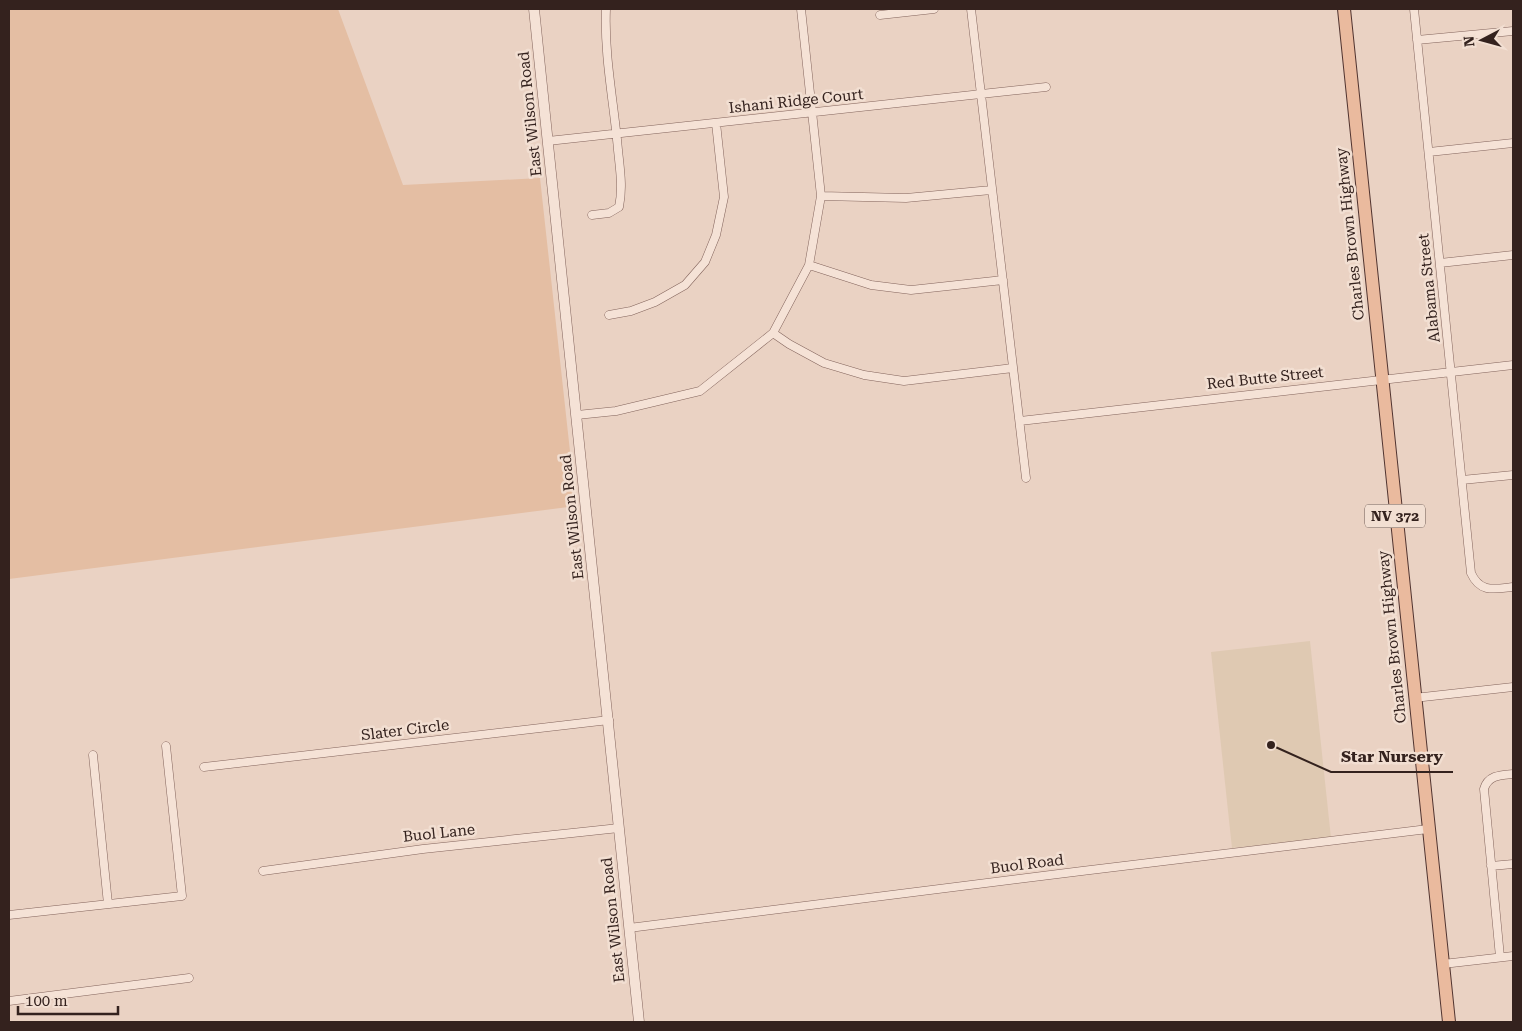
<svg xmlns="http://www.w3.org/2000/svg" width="1522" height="1031" font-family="'Roboto Serif',serif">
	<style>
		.farmland { fill: #dfc9b2 }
		.sand { fill: #e4bea3 }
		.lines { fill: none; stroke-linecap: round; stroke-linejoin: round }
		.minor-casing { stroke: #83645c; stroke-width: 9 }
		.tertiary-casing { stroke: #83645c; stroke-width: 11 }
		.primary-casing { stroke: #513430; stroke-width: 14 }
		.minor { stroke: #f5e2d6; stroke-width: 8 }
		.tertiary { stroke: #f5e2d6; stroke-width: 10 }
		.primary { stroke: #eaba9e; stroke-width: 12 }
		.labels { text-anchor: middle; stroke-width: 5; stroke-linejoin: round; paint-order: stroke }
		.shield { fill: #f2dfd2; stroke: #6d5b54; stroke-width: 1 }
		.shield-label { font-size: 14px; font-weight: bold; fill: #34221e }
		.street-label { font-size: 15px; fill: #34221e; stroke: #f2dfd2 }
		.leader { fill: none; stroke: #34221e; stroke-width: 2 }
		.callout-dot { fill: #34221e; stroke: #f2dfd2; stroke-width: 2 }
		.callout-label { font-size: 16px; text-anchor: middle; font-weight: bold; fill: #34221e; stroke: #f2dfd2; stroke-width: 5; stroke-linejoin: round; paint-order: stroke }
	</style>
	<rect width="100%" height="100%" fill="#ead2c3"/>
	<path class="farmland" d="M 1310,641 L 1331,838 L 1232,848 L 1211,652 Z"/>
	<path class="sand" d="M 9,9 L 338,9 L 403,185 L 540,178 L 576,506 L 9,579 Z"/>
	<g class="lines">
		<g class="minor-casing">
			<path id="minor" d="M 971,9 L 1026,478
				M 1414,9 L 1471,573 C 1480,593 1494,589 1513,587
				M 880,15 L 934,9
				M 1417,40 L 1513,31
				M 548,141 L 1046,87
				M 1429,152 L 1513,143
				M 821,196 L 906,198 L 991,190
				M 592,215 L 609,213 L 619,207 C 623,187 620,170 618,150 C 614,103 604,56 606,9
				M 1440,263 L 1513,255
				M 809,265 L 871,285 L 911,290 L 1003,280
				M 609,315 L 631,311 L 655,302 L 685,285 L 705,262 L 716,235 L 724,197 L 716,123
				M 773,333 L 789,344 L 824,363 L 864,375 L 904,381 L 1013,368
				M 577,415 L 616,411 L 700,391 L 773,333 L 809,265 L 821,196 L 801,9
				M 1020,421 L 1513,365
				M 1462,480 L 1513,475
				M 1414,698 L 1513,687
				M 93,755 L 108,904
				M 204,767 L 609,720
				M 1491,866 L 1513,864
				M 263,871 L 423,849 L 619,828
				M 9,915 L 182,896 L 166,746
				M 629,928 L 1082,871 L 1428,829
				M 1500,957 L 1484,789 C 1488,775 1501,775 1513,774
				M 1443,964 L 1513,956
				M 9,1001 L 189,978"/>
		</g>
		<g class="tertiary-casing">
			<path id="tertiary" d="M 534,9 L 639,1022"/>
		</g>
		<g class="primary-casing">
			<path id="primary" d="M 1344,9 L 1449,1022"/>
		</g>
		<use href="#minor" class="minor"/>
		<use href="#tertiary" class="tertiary"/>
		<use href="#primary" class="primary"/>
	</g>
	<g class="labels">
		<rect class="shield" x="1365" y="504.5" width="60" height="23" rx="4"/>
		<g class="shield-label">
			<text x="1395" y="521">NV 372</text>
		</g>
		<g class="street-label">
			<text transform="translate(796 101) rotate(-6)" y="5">Ishani Ridge Court</text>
			<text transform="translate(530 114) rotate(-96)" y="5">East Wilson Road</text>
			<text transform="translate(1350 234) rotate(-96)" y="5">Charles Brown Highway</text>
			<text transform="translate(1429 288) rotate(-96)" y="5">Alabama Street</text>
			<text transform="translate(1265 378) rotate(-6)" y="5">Red Butte Street</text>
			<text transform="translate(572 517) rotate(-96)" y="5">East Wilson Road</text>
			<text transform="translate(1392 637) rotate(-96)" y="5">Charles Brown Highway</text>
			<text transform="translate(405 730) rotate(-7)" y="5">Slater Circle</text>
			<text transform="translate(439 833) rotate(-6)" y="5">Buol Lane</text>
			<text transform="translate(1027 864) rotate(-7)" y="5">Buol Road</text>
			<text transform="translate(613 920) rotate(-96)" y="5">East Wilson Road</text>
		</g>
	</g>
	<path class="leader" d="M1271 745L1331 772H1453"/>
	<circle class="callout-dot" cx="1271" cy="745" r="5"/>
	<g class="callout-label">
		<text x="1392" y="762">Star Nursery</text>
	</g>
	<rect width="1522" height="1031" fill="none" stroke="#34221e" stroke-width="20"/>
	<g transform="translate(1482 40) rotate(264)" stroke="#f2dfd2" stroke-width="4" paint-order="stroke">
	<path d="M0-4L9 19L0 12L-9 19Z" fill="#34221e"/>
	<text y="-8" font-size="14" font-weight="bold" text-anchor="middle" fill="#34221e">N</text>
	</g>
	<path d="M18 1006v8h100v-8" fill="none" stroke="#34221e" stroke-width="2.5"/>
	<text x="25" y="1006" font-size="15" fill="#34221e" stroke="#f2dfd2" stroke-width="4" paint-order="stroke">100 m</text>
</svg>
